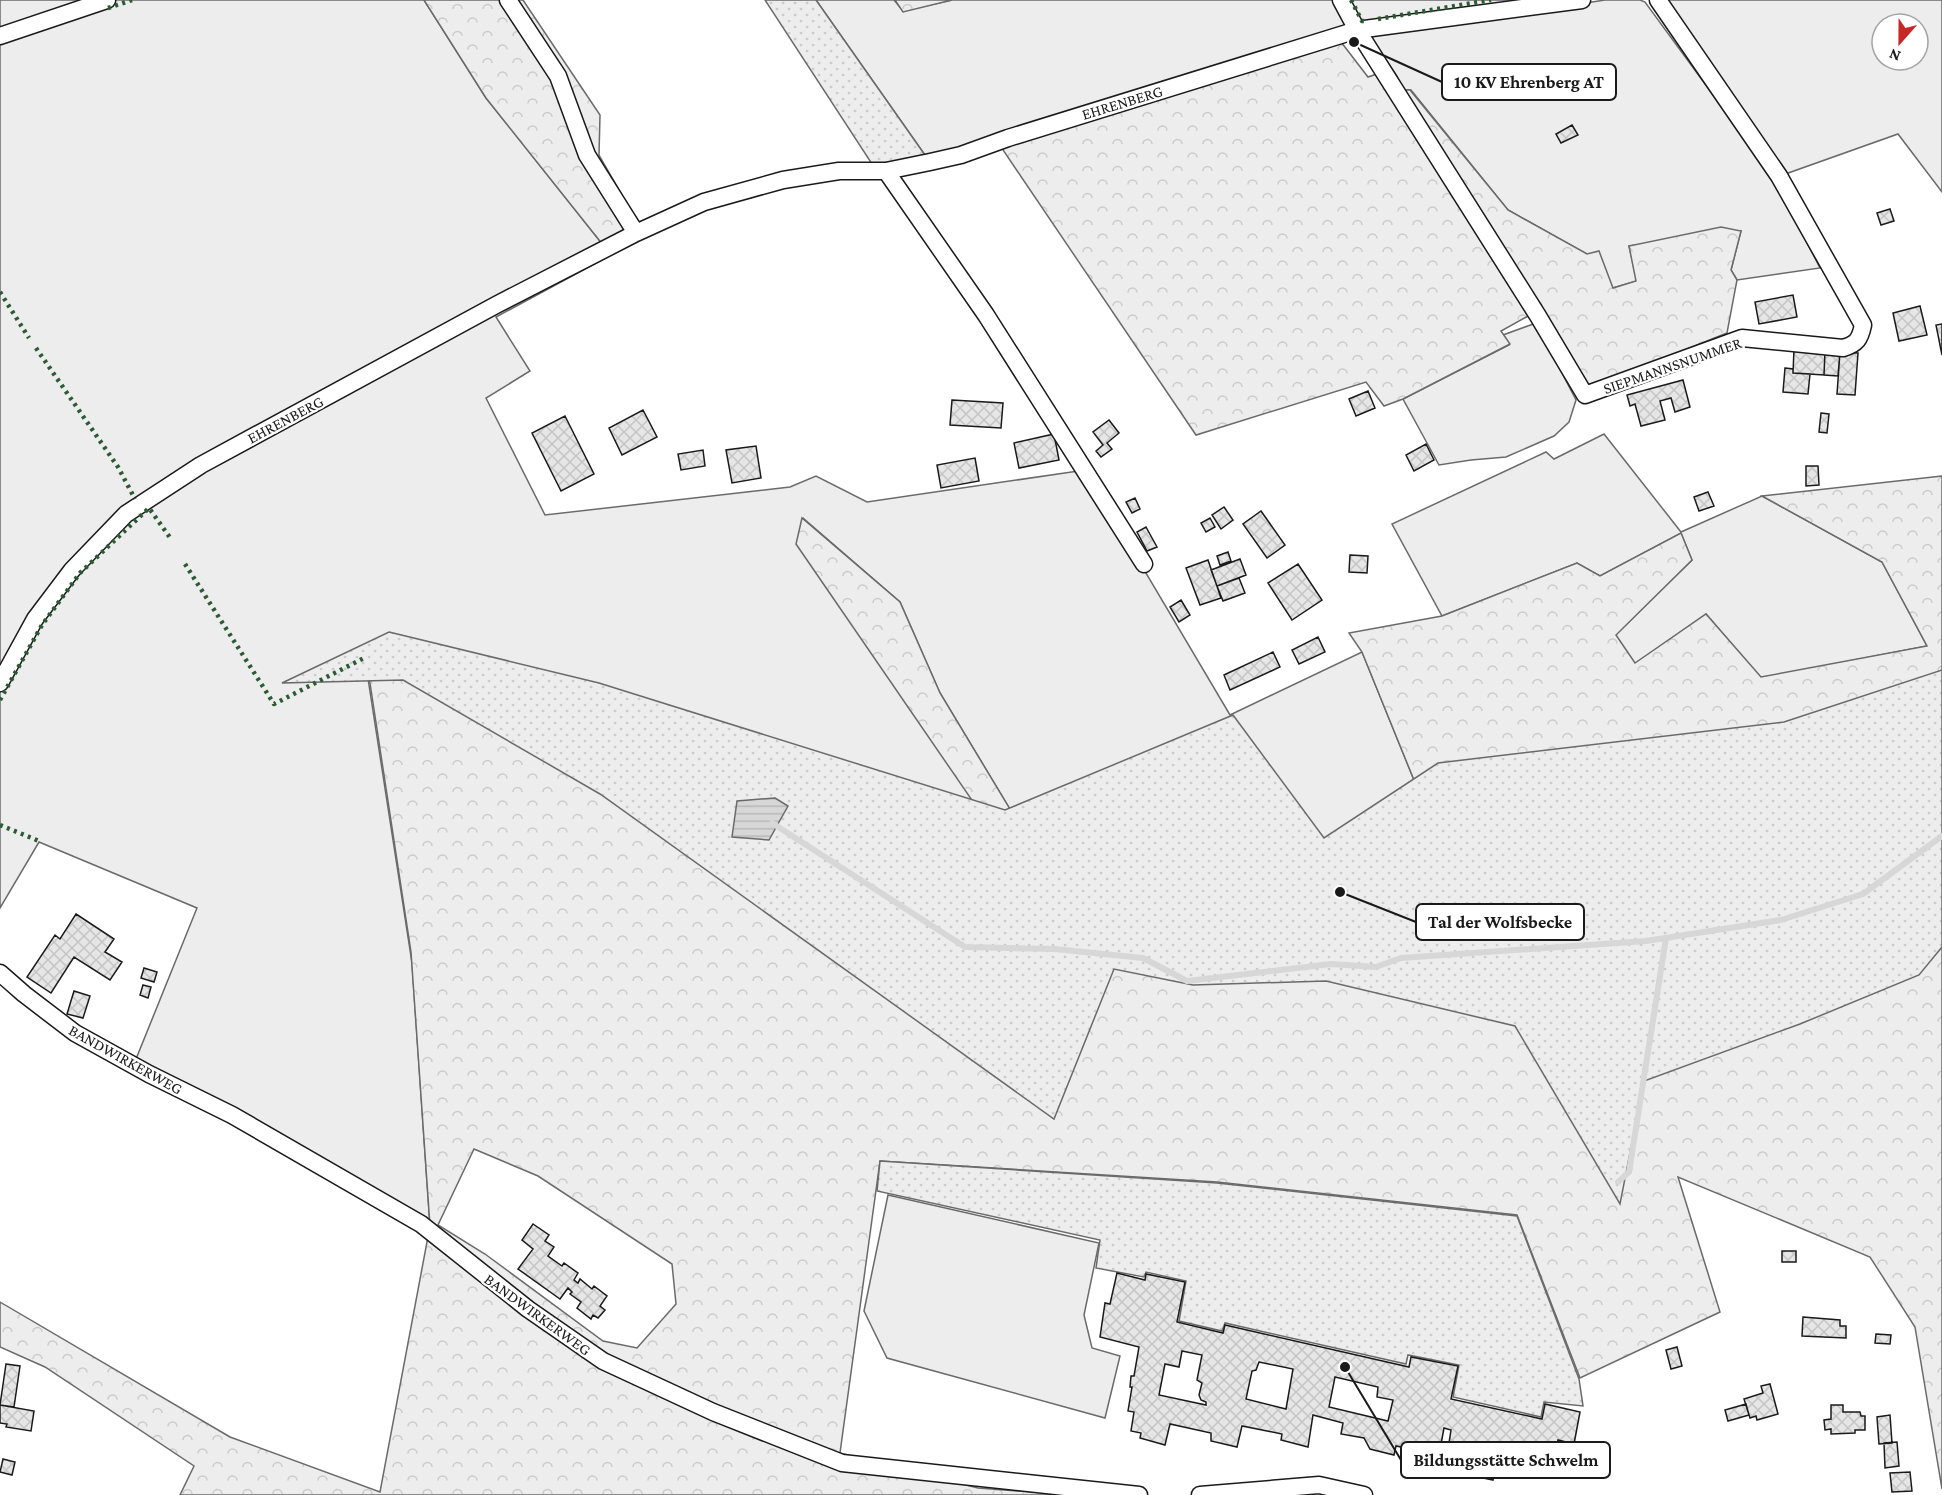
<svg xmlns="http://www.w3.org/2000/svg" width="1942" height="1495" font-family="'Crimson Pro',serif">
	<style>
		.built { fill: #ededed; stroke: #6a6a6a; stroke-width: 1.5; fill-rule: evenodd }
		.forest { fill: url(#forest-crowns); stroke: #6a6a6a; stroke-width: 1.5; fill-rule: evenodd }
		.park { fill: url(#park-dots); stroke: #6a6a6a; stroke-width: 1.5 }
		.water { fill: url(#water-rules); stroke: #6a6a6a; stroke-width: 1.5 }
		.lines { fill: none; stroke-linecap: round; stroke-linejoin: round }
		.stream { stroke: #d7d7d7; stroke-width: 6 }
		.building { fill: url(#building-cross-hatch); stroke: #1a1a1a; stroke-width: 1.5; fill-rule: evenodd }
		.minor-casing { stroke: #1a1a1a; stroke-width: 19 }
		.minor { stroke: #fff; stroke-width: 16 }
		.hedge { stroke: #2b5a34; stroke-width: 4.5; stroke-dasharray: 3 4.5; stroke-linecap: butt }
		.labels { text-anchor: middle; stroke-width: 4.5; stroke-linejoin: round; paint-order: stroke }
		.street-label { font-size: 16px; fill: #1a1a1a; stroke: #fff }
		.leader { fill: none; stroke: #1a1a1a; stroke-width: 2 }
		.callout-dot { fill: #1a1a1a; stroke: #fff; stroke-width: 2 }
		.callout { fill: #fff; stroke: #1a1a1a; stroke-width: 2 }
		.callout-label { font-size: 18px; text-anchor: middle; font-weight: bold; fill: #1a1a1a }
	</style>
	<defs>
		<pattern id="forest-crowns" width="20" height="18" patternUnits="userSpaceOnUse" patternTransform="scale(1.5)"><rect width="20" height="18" fill="#ededed"/><path d="M2 6a3 3 0 1 1 6 0M12 15a3 3 0 1 1 6 0" fill="none" stroke="#cbcbcb"/></pattern>
		<pattern id="park-dots" width="8" height="8" patternUnits="userSpaceOnUse" patternTransform="scale(1.5)"><rect width="8" height="8" fill="#ededed"/><path d="M2 2h.1M6 6h.1" fill="none" stroke="#cbcbcb" stroke-width="1.8" stroke-linecap="round"/></pattern>
		<pattern id="water-rules" width="6" height="5" patternUnits="userSpaceOnUse" patternTransform="scale(1.5)"><rect width="6" height="5" fill="#d7d7d7"/><path d="M0 2.5h6" fill="none" stroke="#b8b8b8"/></pattern>
		<pattern id="building-cross-hatch" width="8" height="8" patternUnits="userSpaceOnUse" patternTransform="scale(1.5)"><rect width="8" height="8" fill="#e6e6e6"/><path d="M0 0l8 8M0 8l8-8" fill="none" stroke="#c5c5c5"/></pattern>
	</defs>
	<rect width="100%" height="100%" fill="#fff"/>
	<path class="built" d="M 0,0 L 424,0 L 486,98 L 611,255 L 496,317 L 530,371 L 486,398 L 545,515 L 790,487 L 816,476 L 867,502 L 1085,470 L 1230,715 L 1362,652 L 1470,918 L 1028,839 L 940,693 L 900,602 L 803,518 L 1024,876 L 365,659 L 412,963 L 430,1226 L 134,1064 L 197,908 L 39,842 L 0,908 Z
		M 816,0 L 894,0 L 903,11 L 952,0 L 1549,0 L 1354,29 L 927,158 Z
		M 1605,0 L 1640,0 L 1645,2 L 1774,178 L 1820,268 L 1737,280 L 1731,270 L 1741,231 L 1629,246 L 1637,281 L 1613,288 L 1587,254 L 1508,210 L 1411,90 L 1403,90 L 1397,76 L 1370,36 Z
		M 1650,0 L 1942,0 L 1942,192 L 1898,134 L 1777,177 ZM 1882,24 L 1918,24 L 1918,60 L 1882,60 Z
		M 1536,323 L 1576,400 L 1569,422 L 1554,436 L 1506,457 L 1471,460 L 1439,465 L 1403,399 L 1509,345 L 1503,335 Z
		M 1604,434 L 1681,532 L 1762,496 L 1882,562 L 1927,646 L 1761,678 L 1706,614 L 1635,664 L 1615,635 L 1692,560 L 1681,533 L 1600,576 L 1577,563 L 1442,616 L 1392,524 L 1546,452 L 1554,459 Z
		M 888,1195 L 1099,1243 L 1084,1315 L 1092,1348 L 1120,1356 L 1105,1418 L 887,1358 L 864,1311 Z"/>
	<path class="forest" d="M 424,0 L 523,0 L 600,115 L 599,155 L 641,228 L 611,255 L 486,98 Z
		M 895,0 L 952,0 L 903,12 Z
		M 1338,38 L 1368,77 L 1380,73 L 1391,90 L 1410,90 L 1508,210 L 1587,254 L 1599,251 L 1613,288 L 1636,281 L 1629,246 L 1721,227 L 1741,231 L 1731,270 L 1737,280 L 1727,333 L 1588,389 L 1539,310 L 1501,331 L 1510,344 L 1403,399 L 1384,406 L 1366,382 L 1196,435 L 1001,147 Z
		M 1942,476 L 1942,1489 L 1915,1327 L 1870,1257 L 1678,1177 L 1720,1312 L 1580,1378 L 1517,1215 L 1217,1182 L 880,1161 L 840,1453 L 978,1488 L 1073,1495 L 180,1495 L 194,1466 L 45,1367 L 0,1347 L 0,1302 L 230,1437 L 380,1492 L 430,1226 L 411,952 L 366,657 L 1024,876 L 796,544 L 802,518 L 900,602 L 940,693 L 1028,839 L 1470,918 L 1362,652 L 1349,633 L 1442,616 L 1577,563 L 1600,576 L 1681,533 L 1692,560 L 1616,635 L 1635,663 L 1706,614 L 1761,677 L 1927,646 L 1882,562 L 1762,496 ZM 474,1149 L 538,1176 L 672,1264 L 676,1304 L 637,1348 L 603,1341 L 485,1254 L 438,1225 Z"/>
	<path class="park" d="M 765,0 L 816,0 L 927,158 L 872,164 Z
		M 389,632 L 599,683 L 1005,810 L 1233,715 L 1324,838 L 1438,763 L 1784,722 L 1942,670 L 1942,947 L 1919,975 L 1800,1024 L 1644,1081 L 1620,1204 L 1515,1026 L 1326,981 L 1193,985 L 1114,969 L 1054,1119 L 600,794 L 403,680 L 282,683 Z
		M 880,1161 L 1217,1183 L 1517,1216 L 1579,1379 L 1583,1406 L 1544,1402 L 1541,1417 L 1453,1397 L 1459,1365 L 1408,1355 L 1406,1364 L 1225,1323 L 1222,1331 L 1179,1321 L 1186,1281 L 1146,1272 L 1144,1277 L 1096,1268 L 1100,1240 L 877,1191 Z"/>
	<path class="water" d="M 775,798 L 788,806 L 769,840 L 732,837 L 737,801 Z"/>
	<g class="lines">
		<path class="stream" d="M 772,823 L 965,947 L 1055,949 L 1143,958 L 1187,981 L 1331,964 L 1376,967 L 1401,958 L 1646,941 L 1781,920 L 1863,894 L 1942,836
			M 1618,1182 L 1629,1172 L 1666,938"/>
	</g>
	<path class="building" d="M 1495,82 L 1497,97 L 1469,100 L 1468,85 Z
		M 1572,125 L 1578,135 L 1561,143 L 1556,134 Z
		M 1890,209 L 1894,221 L 1881,225 L 1877,213 Z
		M 1793,295 L 1797,317 L 1759,324 L 1755,302 Z
		M 1920,306 L 1927,335 L 1899,341 L 1893,313 Z
		M 1942,324 L 1942,355 L 1936,325 Z
		M 1794,349 L 1825,351 L 1824,375 L 1793,373 Z
		M 1825,351 L 1840,352 L 1838,376 L 1824,375 Z
		M 1840,352 L 1858,353 L 1855,395 L 1837,394 Z
		M 1785,368 L 1793,369 L 1793,373 L 1810,374 L 1808,394 L 1783,392 Z
		M 1683,380 L 1690,407 L 1675,412 L 1671,398 L 1660,401 L 1665,420 L 1641,426 L 1635,404 L 1630,406 L 1627,395 Z
		M 1368,391 L 1375,408 L 1356,416 L 1349,399 Z
		M 952,400 L 1003,403 L 1001,428 L 950,425 Z
		M 643,410 L 657,437 L 622,455 L 609,428 Z
		M 1821,413 L 1829,414 L 1827,433 L 1819,432 Z
		M 565,416 L 594,474 L 561,491 L 532,433 Z
		M 1109,420 L 1119,433 L 1107,443 L 1112,449 L 1101,457 L 1096,451 L 1103,445 L 1093,432 Z
		M 1054,434 L 1059,460 L 1019,468 L 1014,443 Z
		M 1426,444 L 1434,460 L 1414,471 L 1406,455 Z
		M 756,446 L 761,478 L 732,483 L 726,450 Z
		M 703,450 L 705,466 L 681,470 L 678,454 Z
		M 975,458 L 979,481 L 941,488 L 937,465 Z
		M 1806,466 L 1818,466 L 1819,485 L 1806,486 Z
		M 1708,492 L 1714,506 L 1699,511 L 1694,497 Z
		M 1135,498 L 1140,509 L 1132,513 L 1126,502 Z
		M 1224,507 L 1233,520 L 1221,529 L 1212,515 Z
		M 1261,511 L 1285,545 L 1267,558 L 1243,524 Z
		M 1210,518 L 1215,527 L 1206,532 L 1201,523 Z
		M 1146,527 L 1157,547 L 1147,551 L 1137,532 Z
		M 1228,552 L 1231,561 L 1220,565 L 1217,556 Z
		M 1350,555 L 1368,556 L 1367,573 L 1349,572 Z
		M 1240,559 L 1246,575 L 1217,586 L 1211,570 Z
		M 1208,560 L 1221,598 L 1200,605 L 1186,568 Z
		M 1298,564 L 1322,600 L 1292,620 L 1268,583 Z
		M 1239,578 L 1245,593 L 1223,601 L 1217,586 Z
		M 1181,600 L 1190,615 L 1179,622 L 1170,607 Z
		M 1318,637 L 1325,652 L 1299,664 L 1292,650 Z
		M 1273,652 L 1280,667 L 1230,690 L 1224,675 Z
		M 76,914 L 114,939 L 105,952 L 122,962 L 110,980 L 74,957 L 51,993 L 27,977 L 55,935 L 60,939 Z
		M 144,968 L 157,972 L 154,982 L 141,978 Z
		M 143,985 L 151,987 L 148,998 L 140,995 Z
		M 74,991 L 90,996 L 83,1018 L 67,1014 Z
		M 533,1224 L 549,1235 L 545,1241 L 554,1247 L 548,1256 L 562,1266 L 564,1263 L 578,1273 L 574,1280 L 578,1283 L 580,1279 L 592,1289 L 594,1286 L 607,1296 L 600,1306 L 605,1310 L 598,1318 L 593,1315 L 591,1319 L 577,1308 L 581,1302 L 570,1294 L 572,1292 L 568,1288 L 560,1299 L 518,1269 L 533,1249 L 522,1240 Z
		M 1782,1251 L 1796,1251 L 1796,1262 L 1782,1262 Z
		M 1117,1273 L 1145,1280 L 1146,1274 L 1185,1282 L 1177,1322 L 1223,1333 L 1225,1325 L 1409,1367 L 1411,1357 L 1458,1366 L 1451,1399 L 1542,1419 L 1545,1404 L 1580,1412 L 1574,1444 L 1558,1440 L 1556,1448 L 1537,1444 L 1534,1460 L 1449,1443 L 1451,1430 L 1444,1428 L 1439,1455 L 1396,1446 L 1394,1455 L 1370,1449 L 1364,1438 L 1341,1434 L 1343,1423 L 1313,1415 L 1308,1447 L 1281,1440 L 1282,1434 L 1242,1426 L 1237,1447 L 1211,1441 L 1211,1433 L 1170,1424 L 1165,1445 L 1140,1438 L 1141,1433 L 1131,1431 L 1134,1412 L 1128,1411 L 1132,1387 L 1130,1387 L 1131,1376 L 1134,1376 L 1139,1347 L 1100,1337 L 1105,1303 L 1110,1304 ZM 1182,1351 L 1202,1355 L 1197,1380 L 1202,1383 L 1199,1395 L 1201,1400 L 1206,1402 L 1206,1405 L 1159,1395 L 1165,1364 L 1179,1367 ZM 1259,1362 L 1293,1369 L 1286,1409 L 1246,1399 L 1252,1371 L 1256,1370 ZM 1335,1377 L 1378,1387 L 1377,1397 L 1393,1400 L 1388,1421 L 1329,1407 Z
		M 1803,1317 L 1840,1320 L 1840,1326 L 1846,1326 L 1846,1338 L 1802,1336 Z
		M 1876,1334 L 1891,1335 L 1890,1344 L 1875,1343 Z
		M 1677,1347 L 1682,1366 L 1671,1369 L 1666,1350 Z
		M 6,1364 L 20,1366 L 14,1407 L 0,1405 Z
		M 1770,1384 L 1778,1414 L 1757,1420 L 1756,1416 L 1750,1418 L 1744,1399 L 1763,1393 L 1761,1386 Z
		M 1746,1404 L 1749,1415 L 1728,1421 L 1725,1410 Z
		M 0,1405 L 34,1411 L 31,1431 L 6,1427 L 7,1424 L 0,1423 Z
		M 1831,1405 L 1843,1405 L 1843,1412 L 1860,1412 L 1861,1416 L 1865,1416 L 1865,1430 L 1855,1430 L 1855,1433 L 1831,1434 L 1831,1429 L 1825,1430 L 1824,1420 L 1831,1419 Z
		M 1890,1415 L 1892,1443 L 1879,1444 L 1877,1417 Z
		M 1897,1442 L 1899,1466 L 1885,1468 L 1884,1443 Z
		M 1439,1453 L 1496,1465 L 1493,1480 L 1436,1468 Z
		M 3,1459 L 15,1462 L 12,1475 L 0,1472 Z
		M 1910,1472 L 1912,1491 L 1892,1492 L 1890,1473 Z"/>
	<g class="lines">
		<g class="minor-casing">
			<path id="minor" d="M 508,0 L 558,76 L 587,155 L 636,233
				M 1341,0 L 1356,28 L 1538,316 L 1585,395 L 1742,338 L 1843,348 C 1857,344 1860,339 1863,325 L 1779,176 L 1658,0
				M 0,36 L 107,0
				M 886,171 L 986,315 L 1144,564
				M 0,683 L 35,619 L 72,570 L 126,514 L 201,465 L 496,305 L 636,233 L 704,202 L 783,180 L 839,171 L 886,171 L 930,162 L 961,155 L 1008,138 L 1357,30 L 1582,0
				M 0,973 L 24,994 L 75,1033 L 149,1074 L 232,1115 L 421,1224 L 528,1309 L 603,1361 L 713,1412 L 842,1463 L 1139,1495
				M 1200,1495 L 1319,1485 L 1364,1495"/>
		</g>
		<use href="#minor" class="minor"/>
		<path class="hedge" d="M 1351,0 L 1362,21 L 1367,21
			M 108,8 L 132,0
			M 1378,19 L 1491,0
			M 0,292 L 29,338
			M 36,348 L 118,467 L 135,499
			M 185,564 L 274,704 L 366,657
			M 0,700 L 42,625 L 80,573 L 149,508 L 171,539
			M 0,825 L 39,841"/>
	</g>
	<g class="labels">
		<g class="street-label">
			<text transform="translate(1122 102) rotate(-17)" y="6">EHRENBERG</text>
			<text transform="translate(1672 365) rotate(-19)" y="6">SIEPMANNSNUMMER</text>
			<text transform="translate(285 419) rotate(-28)" y="6">EHRENBERG</text>
			<text transform="translate(126 1059) rotate(29)" y="6">BANDWIRKERWEG</text>
			<text transform="translate(538 1314) rotate(36)" y="6">BANDWIRKERWEG</text>
		</g>
	</g>
	<path class="leader" d="M1354 42L1442 82M1340 892L1416 922M1345 1367L1401 1460"/>
	<g class="callout-dot">
		<circle cx="1354" cy="42" r="6"/>
		<circle cx="1340" cy="892" r="6"/>
		<circle cx="1345" cy="1367" r="6"/>
	</g>
	<g class="callout">
		<rect x="1442" y="64" width="174" height="36" rx="6"/>
		<rect x="1416" y="904" width="168" height="36" rx="6"/>
		<rect x="1401" y="1442" width="209" height="36" rx="6"/>
	</g>
	<g class="callout-label">
		<text x="1529" y="88">10 KV Ehrenberg AT</text>
		<text x="1500" y="928">Tal der Wolfsbecke</text>
		<text x="1506" y="1466">Bildungsstätte Schwelm</text>
	</g>
	<g transform="translate(1900 42) rotate(201)"><circle r="28" fill="#ffffff" stroke="#a3a3a3" stroke-width="1.5"/>
	<path d="M0-4.5L10 22L0 15L-10 22Z" fill="#c62828"/>
	<text y="-9" font-size="16" font-weight="bold" text-anchor="middle" fill="#1a1a1a">N</text>
	</g>
</svg>
